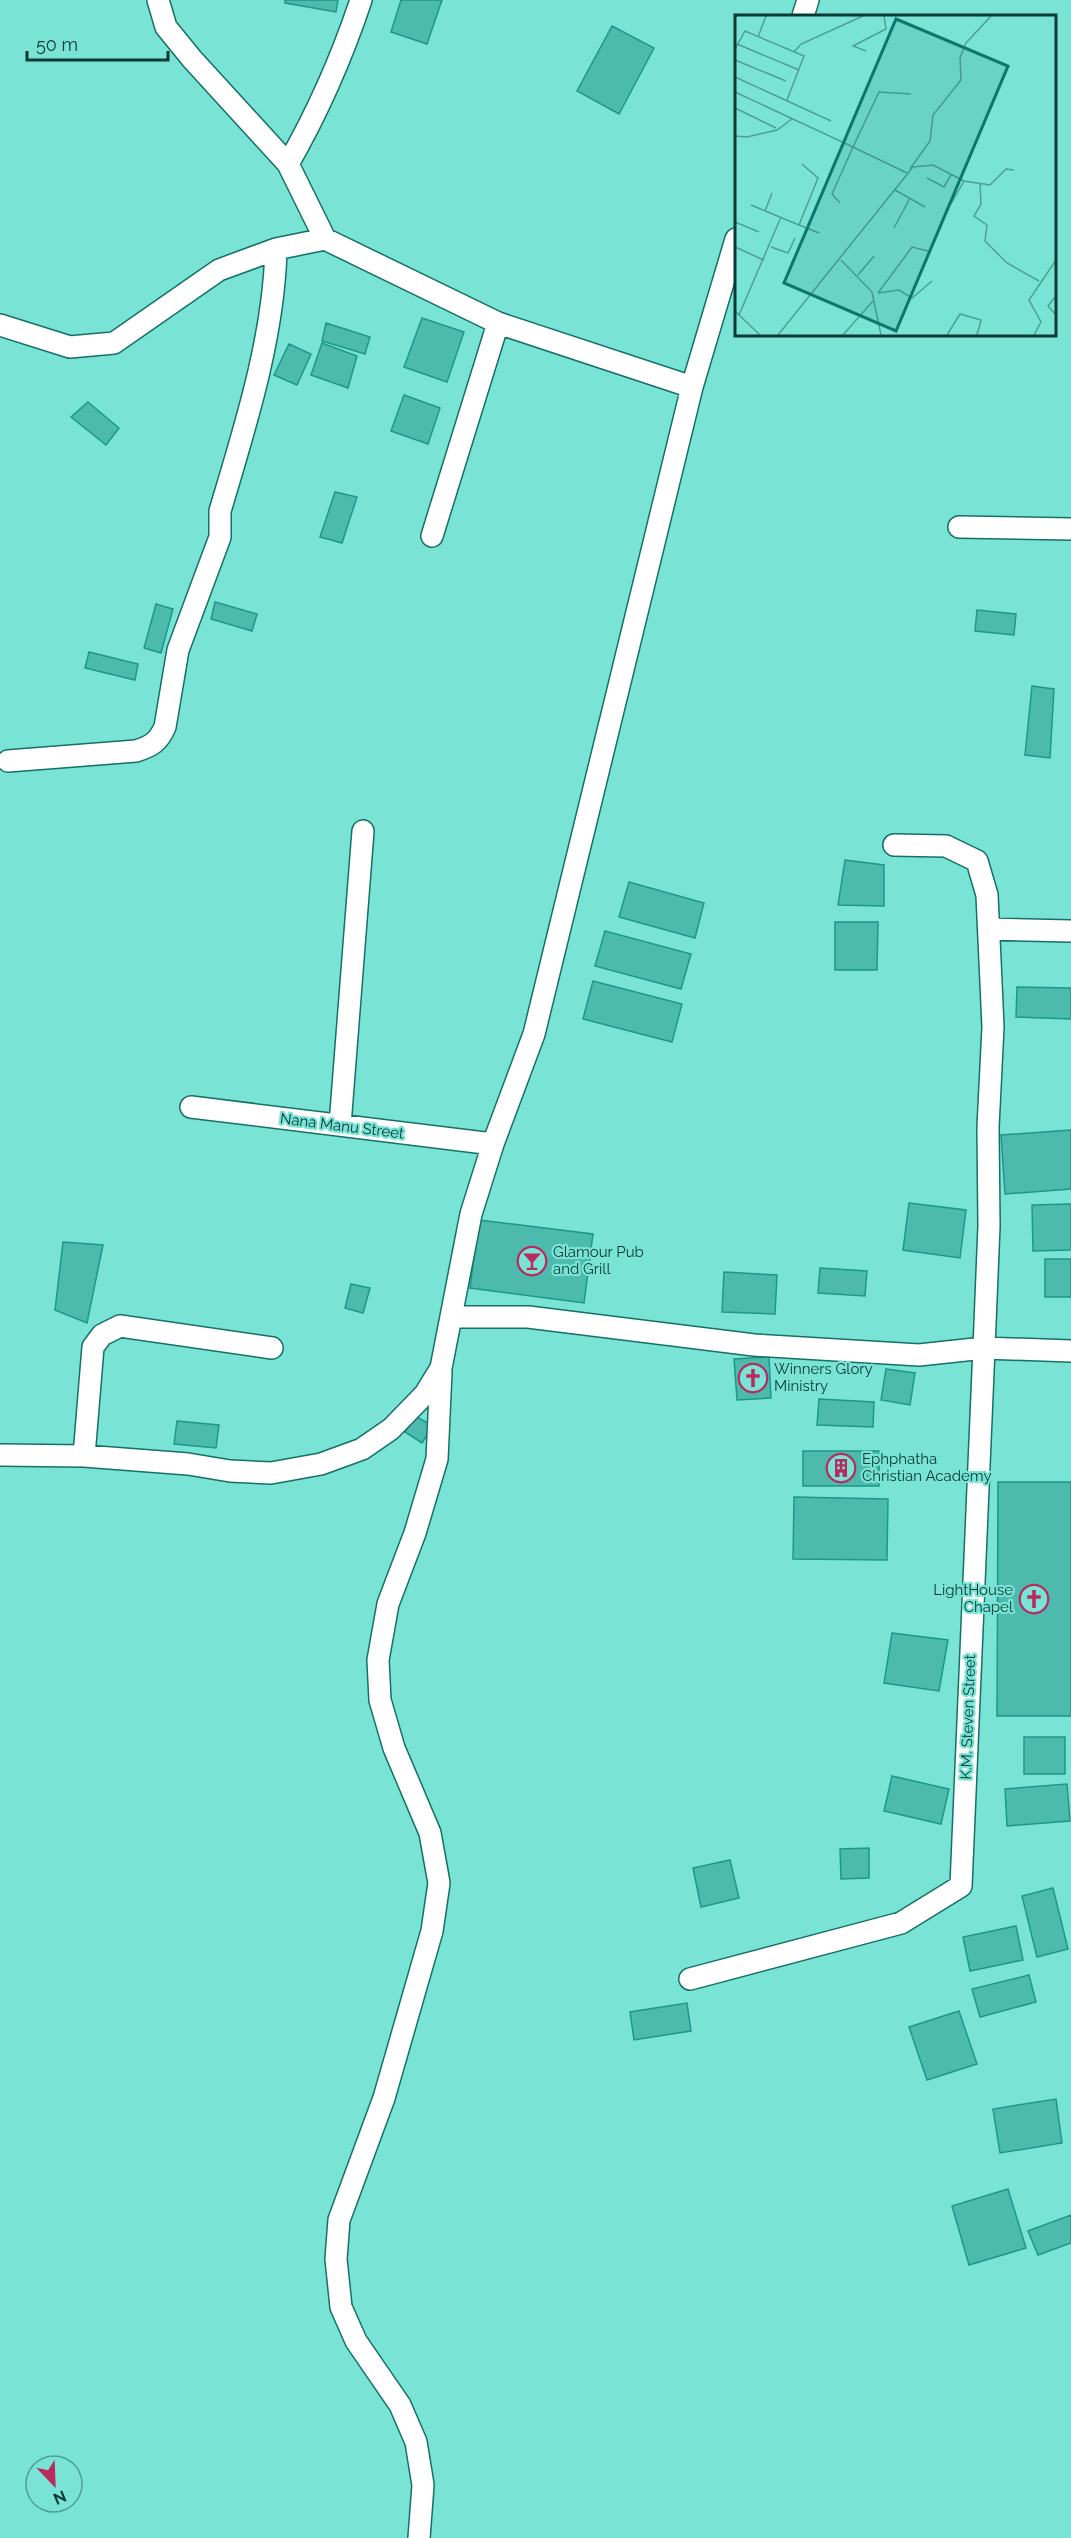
<svg xmlns="http://www.w3.org/2000/svg" width="1071" height="2538" font-family="Raleway,sans-serif">
	<style>
		.building { fill: #4cbaad; stroke: #1e978b; stroke-width: 1.5 }
		.lines { fill: none; stroke-linecap: round; stroke-linejoin: round }
		.minor-casing { stroke: #157066; stroke-width: 24 }
		.minor { stroke: #fff; stroke-width: 21 }
		.labels { text-anchor: middle; stroke-width: 4.5; stroke-linejoin: round; paint-order: stroke }
		.street-label { font-size: 15px; fill: #083934; stroke: #79e4d6 }
		.poi-label { font-size: 15px; fill: #083934; stroke: #79e4d6; text-anchor: start }
		.inset-road { fill: none; stroke: #4ca095; stroke-width: 1.5 }
		.view { fill: #0f766e; fill-opacity: 0.15; stroke: #0f766e; stroke-width: 3 }
		.inset-edge { fill: none; stroke: #083934; stroke-width: 3 }
	</style>
	<rect width="100%" height="100%" fill="#79e4d6"/>
	<path class="building" d="M 285,0 L 338,0 L 336,12 L 285,3 Z
		M 401,0 L 442,0 L 427,44 L 391,32 Z
		M 612,26 L 654,48 L 619,114 L 577,91 Z
		M 422,318 L 464,332 L 447,382 L 404,367 Z
		M 326,323 L 370,337 L 365,354 L 322,341 Z
		M 322,343 L 357,356 L 348,388 L 311,375 Z
		M 289,344 L 311,354 L 297,385 L 274,375 Z
		M 404,395 L 440,408 L 428,444 L 391,431 Z
		M 88,402 L 119,428 L 106,445 L 71,417 Z
		M 335,492 L 357,497 L 342,543 L 320,537 Z
		M 215,602 L 257,614 L 252,631 L 211,619 Z
		M 156,604 L 173,609 L 161,653 L 144,648 Z
		M 977,610 L 1016,614 L 1014,635 L 975,631 Z
		M 89,652 L 138,664 L 135,680 L 85,668 Z
		M 1032,686 L 1054,689 L 1050,758 L 1025,755 Z
		M 845,860 L 884,865 L 884,906 L 838,905 Z
		M 629,882 L 704,903 L 695,938 L 619,917 Z
		M 835,922 L 878,922 L 877,970 L 835,970 Z
		M 605,931 L 691,954 L 681,989 L 595,966 Z
		M 593,981 L 682,1004 L 672,1042 L 583,1019 Z
		M 1017,987 L 1071,988 L 1071,1019 L 1016,1017 Z
		M 1071,1130 L 1071,1189 L 1005,1194 L 1001,1135 Z
		M 909,1203 L 966,1210 L 960,1258 L 903,1250 Z
		M 1071,1204 L 1071,1250 L 1033,1251 L 1032,1205 Z
		M 479,1220 L 593,1234 L 584,1303 L 470,1288 Z
		M 63,1242 L 103,1245 L 87,1323 L 55,1310 Z
		M 1045,1259 L 1071,1259 L 1071,1297 L 1045,1297 Z
		M 820,1268 L 867,1271 L 865,1296 L 818,1293 Z
		M 724,1272 L 777,1275 L 775,1314 L 722,1312 Z
		M 351,1284 L 370,1288 L 363,1313 L 345,1308 Z
		M 769,1357 L 771,1398 L 737,1400 L 734,1359 Z
		M 886,1369 L 915,1373 L 910,1405 L 881,1400 Z
		M 819,1399 L 874,1402 L 873,1427 L 817,1425 Z
		M 415,1416 L 433,1426 L 422,1443 L 405,1432 Z
		M 177,1421 L 219,1425 L 216,1448 L 174,1444 Z
		M 803,1451 L 879,1451 L 879,1486 L 803,1486 Z
		M 998,1482 L 1071,1482 L 1071,1716 L 997,1716 Z
		M 794,1497 L 888,1499 L 887,1560 L 793,1559 Z
		M 892,1633 L 948,1640 L 939,1691 L 884,1683 Z
		M 1024,1737 L 1065,1737 L 1065,1774 L 1024,1774 Z
		M 892,1776 L 949,1789 L 941,1824 L 884,1811 Z
		M 1067,1784 L 1070,1821 L 1007,1826 L 1005,1789 Z
		M 869,1848 L 869,1878 L 841,1879 L 840,1849 Z
		M 730,1860 L 739,1898 L 701,1907 L 693,1868 Z
		M 1053,1888 L 1068,1949 L 1037,1957 L 1022,1896 Z
		M 1016,1926 L 1023,1960 L 970,1971 L 963,1937 Z
		M 1029,1975 L 1036,2002 L 980,2017 L 972,1989 Z
		M 687,2003 L 691,2031 L 634,2040 L 630,2012 Z
		M 959,2011 L 977,2064 L 927,2080 L 909,2027 Z
		M 1056,2099 L 1062,2143 L 1000,2153 L 993,2109 Z
		M 1008,2189 L 1026,2248 L 969,2265 L 952,2206 Z
		M 1071,2215 L 1071,2243 L 1038,2255 L 1028,2231 Z"/>
	<g class="lines">
		<g class="minor-casing">
			<path id="minor" d="M 158,0 L 166,27 L 192,59 L 288,164 L 325,239 L 498,323 L 692,387
				M 803,16 L 808,0
				M 288,164 C 319,110 341,60 361,0
				M 0,325 L 70,347 L 114,343 L 219,270 L 276,249 L 325,239
				M 959,527 L 1071,529
				M 432,536 L 498,323
				M 8,761 L 136,751 C 152,746 158,742 165,727 L 178,650 L 220,537 L 220,511 C 245,427 274,337 276,249
				M 990,929 L 1071,931
				M 191,1107 L 493,1144
				M 340,1125 L 363,831
				M 452,1317 L 528,1317 L 754,1345 L 919,1355 L 984,1348 L 989,1226 L 988,1127 L 993,1027 L 987,895 L 977,861 L 946,846 L 894,845
				M 0,1455 L 84,1456 L 188,1464 L 230,1471 L 271,1473 L 321,1464 L 362,1449 L 391,1429 L 425,1394 L 441,1368 L 471,1214 L 493,1144 L 534,1034 L 692,387 L 736,239
				M 84,1456 L 93,1347 L 102,1335 L 120,1326 L 272,1348
				M 690,1979 L 901,1923 L 961,1886 L 984,1348 L 1071,1351
				M 419,2538 L 423,2485 L 416,2442 L 400,2405 L 356,2341 L 341,2307 L 336,2259 L 339,2220 L 384,2098 L 432,1931 L 439,1883 L 430,1833 L 394,1748 L 380,1700 L 378,1660 L 388,1604 L 415,1533 L 437,1459 L 441,1372"/>
		</g>
		<use href="#minor" class="minor"/>
	</g>
	<defs>
		<g id="bar-ring" transform="scale(1.5)"><circle r="9.5" fill="#79e4d6" stroke="#b92b5f" stroke-width="1.5"/><path d="M-6-5H6L.8 .8V4.5H3.5V6h-7V4.5H-.8V.8Z" fill="#b92b5f"/></g>
		<g id="church-ring" transform="scale(1.5)"><circle r="9.5" fill="#79e4d6" stroke="#b92b5f" stroke-width="1.5"/><path d="M-1.2-6h2.4v3.5h3.3v2.4h-3.3V6h-2.4V-.1h-3.3v-2.4h3.3Z" fill="#b92b5f"/></g>
		<g id="building-ring" transform="scale(1.5)"><circle r="9.5" fill="#79e4d6" stroke="#b92b5f" stroke-width="1.5"/><path d="M-4-6H4V6H1V3H-1V6H-4ZM-2.5-4.3h1.7v1.8h-1.7ZM.8-4.3h1.7v1.8H.8ZM-2.5-1h1.7V.8h-1.7ZM.8-1h1.7V.8H.8Z" fill="#b92b5f"/></g>
	</defs>
	<g fill-rule="evenodd">
		<use href="#bar-ring" x="532" y="1261"/>
		<use href="#church-ring" x="753" y="1378"/>
		<use href="#building-ring" x="841" y="1468"/>
		<use href="#church-ring" x="1034" y="1599"/>
	</g>
	<g class="labels">
		<g class="street-label">
			<text transform="translate(342 1126) rotate(7)" y="5">Nana Manu Street</text>
			<text transform="translate(968 1717) rotate(-88)" y="5">K.M. Steven Street</text>
		</g>
		<g class="poi-label">
			<text x="553" y="1257">Glamour Pub<tspan x="553" dy="17">and Grill</tspan></text>
			<text x="774" y="1374">Winners Glory<tspan x="774" dy="17">Ministry</tspan></text>
			<text x="862" y="1464">Ephphatha<tspan x="862" dy="17">Christian Academy</tspan></text>
			<text x="1013" y="1595" text-anchor="end">LightHouse<tspan x="1013" dy="17">Chapel</tspan></text>
		</g>
	</g>
	<g transform="translate(735 15)">
		<rect width="321" height="321" fill="#79e4d6"/>
		<path class="inset-road" d="M 23,22 L 31,1M 2,29 L 64,55M 0,34 L 10,16 L 69,41 L 52,85M 131,36 L 118,31 L 151,14 L 149,1M 59,37 L 66,29 L 128,1M 0,45 L 51,66M 0,62 L 96,106M 0,77 L 118,132 L 144,77 L 176,79M 0,93 L 41,113M 0,121 L 12,122 L 42,115 L 57,104M 175,154 L 195,126 L 198,100 L 226,65 L 225,43 L 231,28 L 256,1M 192,163 L 209,172 L 216,160M 245,169 L 246,189 L 239,201 L 252,210 L 250,226 L 272,248 L 304,266M 160,175 L 190,192M 105,188 L 97,179 L 118,132 L 172,158M 216,189 L 229,166M 16,190 L 64,210 L 83,163 L 67,149M 30,196 L 37,178M 0,207 L 24,217M 64,210 L 84,218M 159,213 L 175,183M 0,232 L 29,245M 36,232 L 53,238 L 60,223M 106,245 L 137,277 L 146,320M 123,260 L 139,241M 143,278 L 177,232 L 193,236M 143,278 L 164,275 L 177,283 L 197,266M 321,281 L 313,291 L 321,300M 0,296 L 25,320M 4,300 L 46,202M 43,320 L 178,152 L 198,150 L 229,166 L 255,170 L 271,154 L 279,155M 108,320 L 138,286M 212,320 L 225,299 L 246,305 L 242,320M 299,320 L 306,307 L 294,285 L 321,245"/>
		<path class="view" d="M 161,4 L 273,51 L 161,316 L 49,268 Z"/>
		<rect width="321" height="321" class="inset-edge"/>
	</g>
	<g transform="translate(54 2484) rotate(157)"><circle r="28" fill="#79e4d6" stroke="#4ca095" stroke-width="1.5"/>
	<path d="M0-4.5L10 22L0 15L-10 22Z" fill="#b92b5f"/>
	<text y="-9" font-size="16" font-weight="bold" text-anchor="middle" fill="#083934">N</text>
	</g>
	<path d="M27 51v9h141v-9" fill="none" stroke="#083934" stroke-width="3"/>
	<text x="36" y="51" font-size="18" fill="#083934" stroke="#79e4d6" stroke-width="4.5" paint-order="stroke">50 m</text>
</svg>
